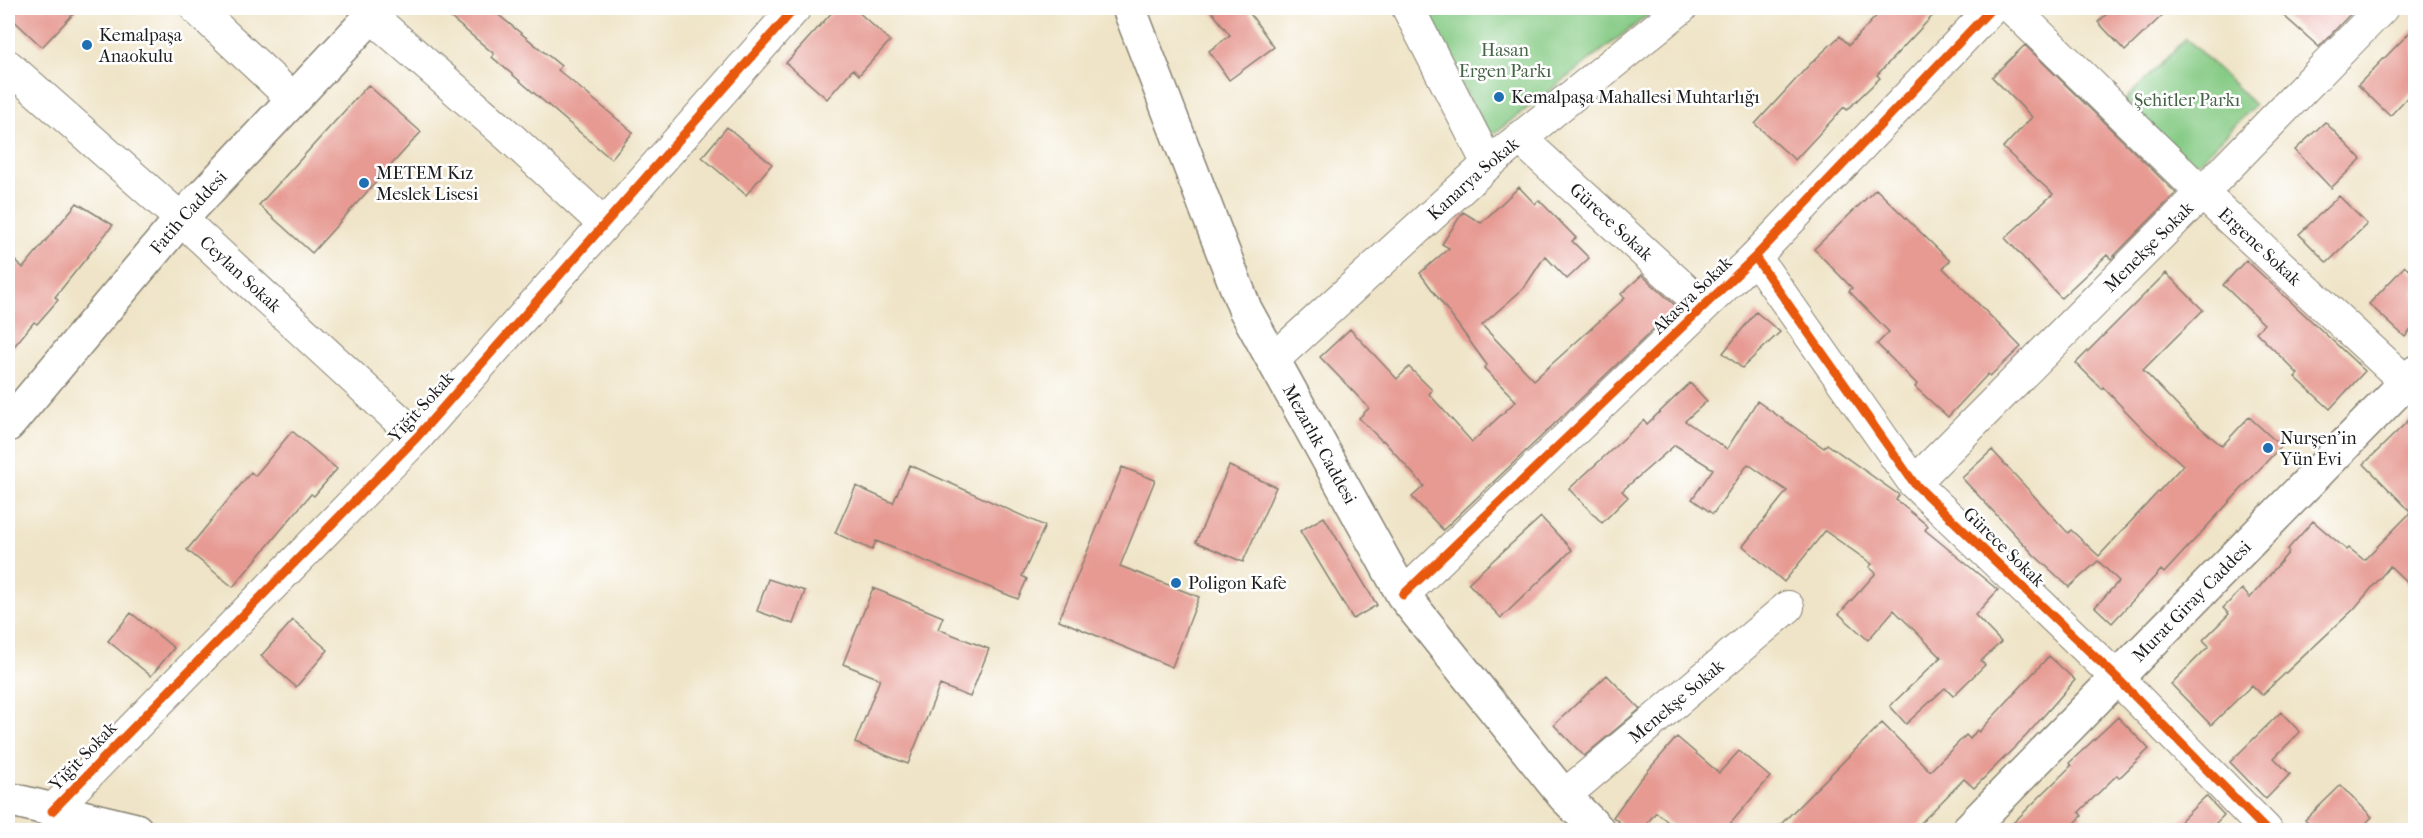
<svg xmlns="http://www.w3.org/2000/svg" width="2423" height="838" font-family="'IM FELL French Canon',serif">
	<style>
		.green { fill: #86cb85; stroke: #517450; stroke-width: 1.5 }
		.building { fill: #e69a92 }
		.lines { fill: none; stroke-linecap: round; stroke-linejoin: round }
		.minor-casing { stroke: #868072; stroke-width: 34 }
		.tertiary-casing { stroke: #868072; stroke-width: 36 }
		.primary-casing { stroke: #868072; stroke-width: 36 }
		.minor { stroke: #fff; stroke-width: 32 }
		.tertiary { stroke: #fff; stroke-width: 33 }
		.primary { stroke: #fff; stroke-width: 33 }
		.cycleway-casing { stroke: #fff; stroke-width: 13 }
		.cycleway { stroke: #e8590c; stroke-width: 9 }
		.poi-dot { fill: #1f6fb2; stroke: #fff; stroke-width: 2 }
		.labels { text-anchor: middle; stroke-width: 5; stroke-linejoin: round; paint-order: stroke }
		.poi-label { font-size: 18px; fill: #1c1c1c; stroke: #fff; text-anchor: start }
		.park-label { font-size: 18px; fill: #466246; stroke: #fff }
		.street-label { font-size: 18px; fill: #1c1c1c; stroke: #fff }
	</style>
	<rect width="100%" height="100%" fill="#fff"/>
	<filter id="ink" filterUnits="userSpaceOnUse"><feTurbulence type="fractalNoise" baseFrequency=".0167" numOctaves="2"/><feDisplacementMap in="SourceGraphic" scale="12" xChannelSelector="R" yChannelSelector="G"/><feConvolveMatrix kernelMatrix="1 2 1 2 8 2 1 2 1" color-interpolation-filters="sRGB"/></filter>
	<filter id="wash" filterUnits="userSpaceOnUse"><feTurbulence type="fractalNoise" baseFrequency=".008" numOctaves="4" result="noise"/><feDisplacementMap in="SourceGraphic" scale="24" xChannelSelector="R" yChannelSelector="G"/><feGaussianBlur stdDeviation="1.35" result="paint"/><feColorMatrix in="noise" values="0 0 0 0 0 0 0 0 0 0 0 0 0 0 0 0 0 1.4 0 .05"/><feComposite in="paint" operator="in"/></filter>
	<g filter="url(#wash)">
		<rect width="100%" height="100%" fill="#efe4c7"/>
		<path class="green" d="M 1420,8 L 1657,8 L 1496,132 L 1488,133 Z
			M 2186,38 L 2255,105 L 2194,167 L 2125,100 Z"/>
		<g id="blocks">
			<path class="building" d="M 8,8 L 79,8 L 42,47 L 8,15 Z
				M 439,8 L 490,8 L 561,66 L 558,70 L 633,132 L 611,159 L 492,57 L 494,54 Z
				M 836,8 L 854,8 L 890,41 L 859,75 L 853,69 L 827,99 L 786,63 Z
				M 1209,8 L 1246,8 L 1274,47 L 1229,80 L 1209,51 L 1230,35 Z
				M 1884,8 L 1940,8 L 1877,75 L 1880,78 L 1847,110 L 1844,107 L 1795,160 L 1755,124 L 1809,65 L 1840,36 L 1849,45 Z
				M 2113,8 L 2170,8 L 2125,51 L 2098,22 Z
				M 2275,8 L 2356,8 L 2319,47 Z
				M 2415,27 L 2415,89 L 2390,116 L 2358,85 Z
				M 2025,45 L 2176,193 L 2111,259 L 2107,255 L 2061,298 L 2005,238 L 2053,194 L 2003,148 L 2032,117 L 1992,77 Z
				M 368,85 L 421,132 L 312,253 L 259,205 Z
				M 2325,122 L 2361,159 L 2331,188 L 2295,150 Z
				M 727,127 L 772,164 L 746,195 L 702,157 Z
				M 1519,187 L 1535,204 L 1539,200 L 1576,238 L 1572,241 L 1589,258 L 1567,279 L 1545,256 L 1524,288 L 1482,325 L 1534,380 L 1625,298 L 1621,294 L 1642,275 L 1677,307 L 1443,530 L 1412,497 L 1424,486 L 1383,440 L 1382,441 L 1359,418 L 1369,408 L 1320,357 L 1350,329 L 1397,379 L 1409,367 L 1432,390 L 1429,394 L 1472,442 L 1516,401 L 1484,368 L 1487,365 L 1420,273 L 1449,248 L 1442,244 L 1463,212 L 1481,223 Z
				M 1876,189 L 1950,261 L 1943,268 L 2021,347 L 1990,376 L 1988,374 L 1948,417 L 1915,387 L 1917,384 L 1877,344 L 1889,332 L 1849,291 L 1852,288 L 1814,249 Z
				M 2339,196 L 2367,224 L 2327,263 L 2299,234 Z
				M 77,203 L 113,225 L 55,297 L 58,300 L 37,324 L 34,322 L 8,354 L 8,254 L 23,268 Z
				M 2246,260 L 2365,371 L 2330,409 L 2295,377 L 2298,374 L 2256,332 L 2264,324 L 2223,285 Z
				M 2405,266 L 2415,275 L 2415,325 L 2405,337 L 2369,304 Z
				M 2166,273 L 2203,310 L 2143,370 L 2188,417 L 2222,446 L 2249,417 L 2281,446 L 2164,573 L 2161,570 L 2112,623 L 2095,607 L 2119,581 L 2098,561 L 2069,587 L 2034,555 L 1962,478 L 1992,450 L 2068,533 L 2071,530 L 2099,556 L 2183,465 L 2145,431 L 2103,387 L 2102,389 L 2076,363 Z
				M 1756,312 L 1780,332 L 1742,368 L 1723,353 Z
				M 1690,383 L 1707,401 L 1685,421 L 1727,449 L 1757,401 L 1824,448 L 1827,444 L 1899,495 L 1896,500 L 1928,526 L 1925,530 L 1998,590 L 1975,615 L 2001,642 L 1981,661 L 1985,665 L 1953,696 L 1945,688 L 1906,724 L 1890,706 L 1941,657 L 1894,610 L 1868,640 L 1839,614 L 1876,573 L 1869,567 L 1872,564 L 1825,531 L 1784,582 L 1743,546 L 1787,491 L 1748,464 L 1713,514 L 1692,499 L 1713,469 L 1675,445 L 1622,491 L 1628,497 L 1602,523 L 1569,489 L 1644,420 L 1647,424 Z
				M 2415,414 L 2415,590 L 2390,566 L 2354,609 L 2262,695 L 2252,685 L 2211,725 L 2171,684 L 2209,646 L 2203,640 L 2229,614 L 2223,608 L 2242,589 L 2250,598 L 2289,552 L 2287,550 L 2313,521 L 2347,550 L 2349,548 L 2364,560 L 2411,512 L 2364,464 Z
				M 292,431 L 337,469 L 314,496 L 311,494 L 233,587 L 187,550 L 251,472 L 255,476 Z
				M 910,465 L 1045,526 L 1022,576 L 1027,579 L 1018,599 L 876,541 L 872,550 L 835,533 L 856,486 L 893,503 Z
				M 1229,466 L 1276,487 L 1243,562 L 1196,542 Z
				M 1122,467 L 1155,480 L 1120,566 L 1199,597 L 1172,667 L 1059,620 Z
				M 1324,517 L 1377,605 L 1353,619 L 1300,531 Z
				M 1541,517 L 1572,550 L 1501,618 L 1468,583 Z
				M 768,579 L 805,591 L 793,624 L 757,611 Z
				M 873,588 L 943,617 L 938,629 L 989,649 L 970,697 L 940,685 L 908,764 L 855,743 L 880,679 L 843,664 Z
				M 131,613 L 174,648 L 151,676 L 108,641 Z
				M 293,620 L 328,650 L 296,687 L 261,656 Z
				M 2049,656 L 2075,680 L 2026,736 L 1974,788 L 1964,779 L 1913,831 L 1774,831 L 1882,723 L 1930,771 L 1966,735 L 1970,739 L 1977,730 L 1979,732 Z
				M 1607,675 L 1640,709 L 1584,756 L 1554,725 Z
				M 2281,712 L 2300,732 L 2274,758 L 2290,774 L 2266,799 L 2230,762 Z
				M 2118,717 L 2149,749 L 2119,778 L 2117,775 L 2079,812 L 2082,816 L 2067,831 L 2005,831 L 2071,766 L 2069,763 Z
				M 1677,737 L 1719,773 L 1739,751 L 1770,777 L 1724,831 L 1679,831 L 1656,812 L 1641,831 L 1630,831 L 1613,817 L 1639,781 Z
				M 2341,785 L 2372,817 L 2358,831 L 2316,831 L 2305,820 Z
				M 2206,796 L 2224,815 L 2208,831 L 2170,831 Z"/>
		</g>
	</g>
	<g filter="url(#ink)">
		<use href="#blocks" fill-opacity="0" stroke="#868072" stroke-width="1.5"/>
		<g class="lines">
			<g class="minor-casing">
				<g id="minor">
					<path d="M 196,8 L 293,99"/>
					<path d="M 1408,8 L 1488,164"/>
					<path id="s1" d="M 2012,8 L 2202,193 L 2406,382"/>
					<path d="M 371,16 L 512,139 L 604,224"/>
					<path id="s2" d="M 8,66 L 181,219 L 417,437"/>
					<path id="s3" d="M 1520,138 L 1703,306"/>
					<path d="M 1755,257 L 1914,483 L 2116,677 L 2266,830"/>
					<path id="s4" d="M 1273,360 L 1488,164 L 1681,8"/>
					<path id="s5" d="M 1914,483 L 2202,193 L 2382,8"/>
					<path d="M 1403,595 L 1755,257 L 1992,8"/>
					<path id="s6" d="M 1564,796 L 1788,607"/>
					<path d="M 52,811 L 417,437 L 795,8"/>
				</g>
			</g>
			<g class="tertiary-casing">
				<g id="tertiary">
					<path id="s7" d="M 8,425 L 181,219 L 379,8"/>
				</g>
			</g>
			<g class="primary-casing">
				<g id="primary">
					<path id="s8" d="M 1129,8 L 1245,309 L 1403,595 L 1564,796 L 1598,830"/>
					<path d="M 8,799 L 136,830"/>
					<path id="s9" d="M 1968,830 L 2416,372"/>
				</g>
			</g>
			<use href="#minor" class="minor"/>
			<use href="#tertiary" class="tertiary"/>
			<use href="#primary" class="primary"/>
			<g class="cycleway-casing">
				<path id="cycleway" d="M 1755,257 L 1914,483 L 2116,677 L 2266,830
					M 1403,595 L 1755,257 L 1992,8
					M 52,811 L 417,437 L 795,8"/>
			</g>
			<use href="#cycleway" class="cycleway"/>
		</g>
	</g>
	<g class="poi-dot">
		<circle cx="87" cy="45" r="6"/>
		<circle cx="1499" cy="97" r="6"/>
		<circle cx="364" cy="183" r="6"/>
		<circle cx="2268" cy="448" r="6"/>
		<circle cx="1176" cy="583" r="6"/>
	</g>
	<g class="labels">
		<g class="poi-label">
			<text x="99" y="41">Kemalpaşa<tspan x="99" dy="21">Anaokulu</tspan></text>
			<text x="1511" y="103">Kemalpaşa Mahallesi Muhtarlığı</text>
			<text x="376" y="179">METEM Kız<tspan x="376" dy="21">Meslek Lisesi</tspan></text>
			<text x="2280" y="444">Nurşen'in<tspan x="2280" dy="21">Yün Evi</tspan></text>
			<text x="1188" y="589">Poligon Kafe</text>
		</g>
		<g class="park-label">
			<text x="1505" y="56">Hasan<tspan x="1505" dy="21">Ergen Parkı</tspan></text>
			<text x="2187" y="106">Şehitler Parkı</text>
		</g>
		<g class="street-label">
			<text dy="6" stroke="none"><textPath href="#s4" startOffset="270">Kanarya Sokak</textPath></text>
			<text dy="6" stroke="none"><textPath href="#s7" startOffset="279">Fatih Caddesi</textPath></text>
			<text dy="6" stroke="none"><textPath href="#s3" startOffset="124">Gürece Sokak</textPath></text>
			<text dy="6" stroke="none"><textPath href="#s5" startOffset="333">Menekşe Sokak</textPath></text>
			<text dy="6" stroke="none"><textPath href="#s1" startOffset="344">Ergene Sokak</textPath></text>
			<text dy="6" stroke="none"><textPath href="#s2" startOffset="312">Ceylan Sokak</textPath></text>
			<text transform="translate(1692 295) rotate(-44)" y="6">Akasya Sokak</text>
			<text transform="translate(421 407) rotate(-48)" y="6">Yiğit Sokak</text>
			<text dy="6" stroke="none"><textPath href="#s8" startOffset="477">Mezarlık Caddesi</textPath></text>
			<text transform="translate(2004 547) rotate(44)" y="6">Gürece Sokak</text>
			<text dy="6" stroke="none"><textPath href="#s9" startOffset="320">Murat Giray Caddesi</textPath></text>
			<text dy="6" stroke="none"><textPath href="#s6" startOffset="147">Menekşe Sokak</textPath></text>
			<text transform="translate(83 756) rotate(-46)" y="6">Yiğit Sokak</text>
		</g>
	</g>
	<rect width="2423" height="838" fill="none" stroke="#fff" stroke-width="30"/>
</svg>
